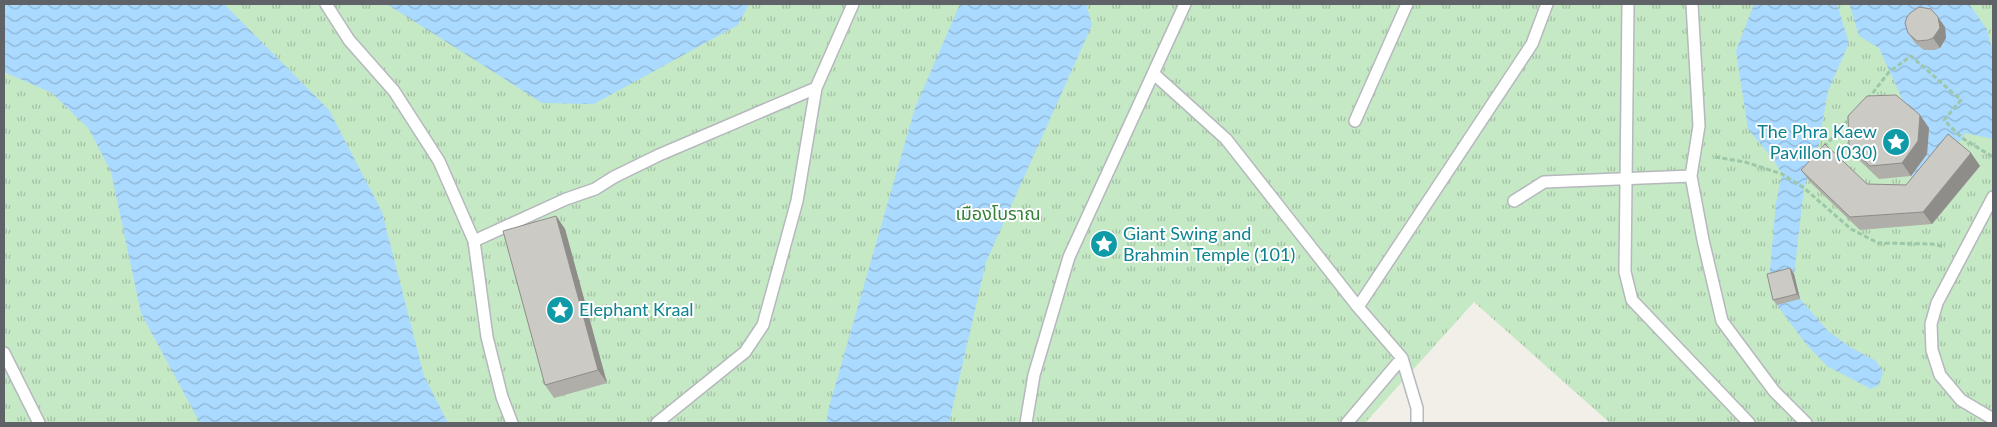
<svg xmlns="http://www.w3.org/2000/svg" width="1997" height="427" font-family="Lato,'Noto Sans Thai',sans-serif">
	<style>
		.park { fill: url(#park-tufts) }
		.water { fill: url(#water-waves) }
		.lines { fill: none; stroke-linecap: round; stroke-linejoin: round }
		.lane-casing { stroke: #b5b8bc; stroke-width: 14 }
		.path { stroke: #9cc7a9; stroke-width: 3; stroke-dasharray: 5 2.5; stroke-linecap: butt }
		.lane { stroke: #fff; stroke-width: 11 }
		.wall { fill: #afaea9 }
		.shaded-wall { fill: #8f8d8a }
		.building { fill: #cccac5; stroke: #8f8d8a }
		.labels { text-anchor: middle; stroke-width: 4; stroke-linejoin: round; paint-order: stroke }
		.culture-label { font-size: 18px; fill: #0d838f; stroke: #fff; text-anchor: start }
		.park-label { font-size: 18px; fill: #348238; stroke: #fff }
	</style>
	<defs>
		<pattern id="park-tufts" width="24" height="20" patternUnits="userSpaceOnUse" patternTransform="scale(1.25)"><rect width="24" height="20" fill="#c5e8c5"/><path d="M3 7l-1-3M5 7V3M7 7l1-3M15 17l-1-3M17 17v-4M19 17l1-3" fill="none" stroke="#a3c0a4"/></pattern>
		<pattern id="water-waves" width="16" height="10" patternUnits="userSpaceOnUse" patternTransform="scale(1.25)"><rect width="16" height="10" fill="#aadaff"/><path d="M0 5q4-4 8 0t8 0" fill="none" stroke="#8eb4d2"/></pattern>
	</defs>
	<rect width="100%" height="100%" fill="#f1efe8"/>
	<path class="park" d="M 4,4 L 1993,4 L 1993,423 L 1610,423 L 1474,302 L 1365,423 L 4,423 Z"/>
	<path class="water" d="M 4,4 L 224,4 L 329,110 L 382,212 L 424,376 L 448,423 L 200,423 L 141,313 L 111,172 L 89,129 L 52,93 L 4,72 Z
		M 387,4 L 749,4 L 738,25 L 594,104 L 542,103 Z
		M 960,4 L 1086,4 L 1092,25 L 986,262 L 949,423 L 826,423 L 829,407 L 915,108 Z
		M 1754,4 L 1837,4 L 1849,43 L 1828,91 L 1817,153 L 1804,188 L 1794,274 L 1800,299 L 1828,331 L 1850,347 L 1876,361 L 1883,372 L 1879,385 L 1871,389 L 1827,366 L 1806,344 L 1777,305 L 1770,279 L 1770,269 L 1776,203 L 1782,174 L 1773,159 L 1748,129 L 1736,51 Z
		M 1852,4 L 1969,4 L 1986,28 L 1993,52 L 1993,139 L 1965,133 L 1952,154 L 1915,198 L 1911,176 L 1927,154 L 1879,48 L 1859,36 L 1850,6 Z"/>
	<g class="lines">
		<g class="lane-casing">
			<path id="lane" d="M 326,4 L 349,40 L 394,91 L 439,161 L 474,241 L 487,337 L 502,397 L 512,423
				M 1628,4 L 1625,272 L 1632,300 L 1749,423
				M 1692,4 L 1699,126 L 1691,176 L 1703,240 L 1722,321 L 1774,391 L 1806,423
				M 1154,74 L 1226,139 L 1358,307 L 1402,358 L 1417,408 L 1417,423
				M 1355,121 L 1407,4
				M 1993,197 L 1937,303 L 1931,324 L 1932,350 L 1940,375 L 1961,400 L 1993,419
				M 1514,201 L 1544,182 L 1691,176
				M 474,241 L 566,199 L 595,189 L 614,177 L 659,155 L 816,88
				M 1358,307 L 1532,44 L 1547,4
				M 4,353 L 39,423
				M 657,423 L 745,352 L 763,325 L 797,201 L 816,88 L 853,4
				M 1026,423 L 1034,375 L 1069,257 L 1185,4
				M 1347,423 L 1402,358"/>
		</g>
		<path class="path" d="M 1868,99 L 1889,72 L 1911,56 L 1961,100 L 1944,120 L 1962,138 L 1993,157
			M 1824,147 L 1850,118
			M 1715,157 L 1745,162 L 1782,174 L 1804,188 L 1851,229 L 1878,243 L 1932,244 L 1945,247"/>
		<use href="#lane" class="lane"/>
	</g>
	<path class="wall" d="M 1945,27 L 1946,38 L 1940,48 L 1935,50 L 1924,50 L 1915,43 L 1908,33 Z
		M 1920,115 L 1929,128 L 1927,154 L 1911,176 L 1879,179 L 1858,159 L 1849,146 Z
		M 1971,153 L 1980,166 L 1932,224 L 1860,230 L 1810,182 L 1801,170 L 1867,184 L 1906,185 Z
		M 556,216 L 565,229 L 607,383 L 554,398 L 545,385 Z
		M 1790,268 L 1794,274 L 1800,299 L 1777,305 L 1773,300 Z"/>
	<path class="shaded-wall" d="M 1938,17 L 1945,27 L 1946,38 L 1940,48 L 1933,38 Z
		M 1920,115 L 1929,128 L 1927,154 L 1911,176 L 1902,163 Z
		M 1971,153 L 1980,166 L 1932,224 L 1923,212 Z
		M 556,216 L 565,229 L 607,383 L 598,370 Z
		M 1790,268 L 1794,274 L 1800,299 L 1797,294 Z"/>
	<path class="building" d="M 1919,7 L 1931,9 L 1938,17 L 1940,28 L 1933,38 L 1928,40 L 1917,41 L 1908,33 L 1905,23 L 1907,17 L 1910,13 Z
		M 1896,95 L 1920,115 L 1918,141 L 1902,163 L 1870,166 L 1849,146 L 1848,116 L 1867,96 Z
		M 1948,134 L 1971,153 L 1923,212 L 1850,217 L 1801,170 L 1825,144 L 1867,184 L 1906,185 Z
		M 556,216 L 598,370 L 545,385 L 503,231 Z
		M 1790,268 L 1797,294 L 1773,300 L 1767,274 Z"/>
	<defs>
		<g id="sight-disc" transform="scale(1.4375)"><circle r="9.5" fill="#0f9aa8" stroke="#fff"/><path d="M0-6L1.8-2.2L6-1.7L2.9 1.2L3.7 5.4L0 3.3L-3.7 5.4L-2.9 1.2L-6-1.7L-1.8-2.2Z" fill="#fff"/></g>
	</defs>
	<g fill-rule="evenodd">
		<use href="#sight-disc" x="1896" y="142"/>
		<use href="#sight-disc" x="1104" y="244"/>
		<use href="#sight-disc" x="560" y="310"/>
	</g>
	<g class="labels">
		<g class="culture-label">
			<text x="1877" y="138" text-anchor="end">The Phra Kaew<tspan x="1877" dy="21">Pavillon (030)</tspan></text>
			<text x="1123" y="240">Giant Swing and<tspan x="1123" dy="21">Brahmin Temple (101)</tspan></text>
			<text x="579" y="316">Elephant Kraal</text>
		</g>
		<g class="park-label">
			<text x="998" y="220">เมืองโบราณ</text>
		</g>
	</g>
	<rect width="1997" height="427" fill="none" stroke="#5f6368" stroke-width="10"/>
</svg>
